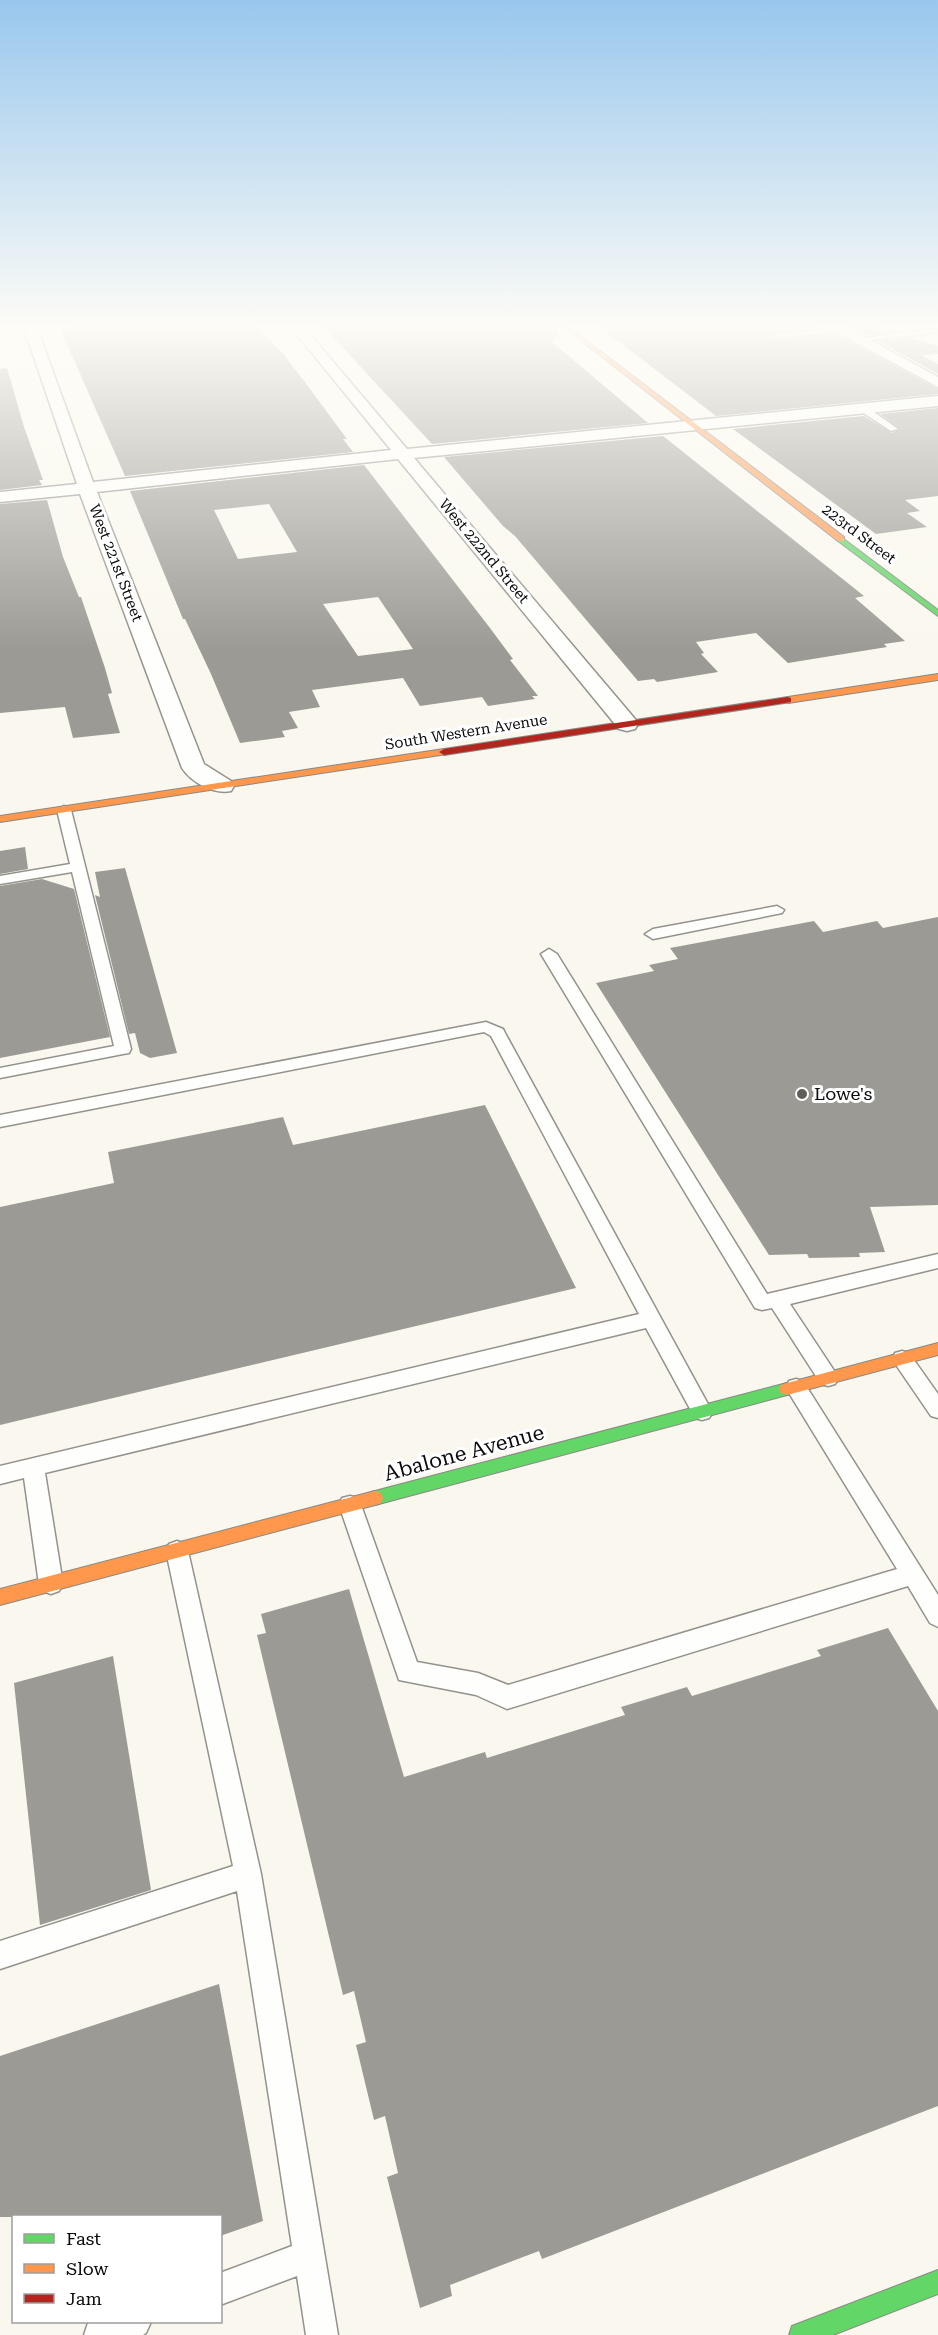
<svg xmlns="http://www.w3.org/2000/svg" width="938" height="2335" font-family="'Roboto Serif',serif">
	<style>
		.building { fill: #9c9a94; fill-rule: evenodd }
		.lines { fill: none; stroke-linecap: round; stroke-linejoin: round }
		.lane-casing { stroke: #93928d; stroke-width: 3 }
		.street-casing { stroke: #93928d; stroke-width: 3 }
		.fast-casing { stroke: #898884; stroke-width: 2 }
		.slow-casing { stroke: #898884; stroke-width: 2 }
		.jam-casing { stroke: #898884; stroke-width: 2 }
		.lane { fill: #fefefc; fill-rule: evenodd }
		.street { fill: #fefefc; fill-rule: evenodd }
		.fast { fill: #63d668; fill-rule: evenodd }
		.slow { fill: #ff974d; fill-rule: evenodd }
		.jam { fill: #b3261e; fill-rule: evenodd }
		.poi-dot { fill: #5f5e5a; stroke: #fff; stroke-width: 2 }
		.labels { text-anchor: middle; stroke-width: 6; stroke-linejoin: round; paint-order: stroke }
		.far-street-label { font-size: 15px; fill: #0b0b0b; stroke: #fff }
		.poi-label { font-size: 18px; fill: #0b0b0b; stroke: #fff; text-anchor: start }
		.near-street-label { font-size: 21px; fill: #0b0b0b; stroke: #fff }
	</style>
	<rect width="100%" height="100%" fill="#faf8ee"/>
	<path class="building" d="M 101,325 L 255,325 L 284,355 L 304,381 L 347,439 L 343,439 L 353,452 L 125,476 L 60,328 Z
		M 322,325 L 554,325 L 560,331 L 552,342 L 648,423 L 432,444 Z
		M 597,325 L 823,325 L 823,327 L 770,334 L 768,337 L 774,340 L 836,334 L 938,389 L 938,394 L 716,416 Z
		M 872,325 L 894,332 L 867,335 L 849,326 Z
		M 912,338 L 938,346 L 938,354 L 921,355 L 938,364 L 938,374 L 878,341 Z
		M 7,368 L 24,427 L 43,480 L 39,480 L 42,485 L 0,490 L 0,369 Z
		M 938,408 L 938,496 L 905,500 L 920,511 L 907,513 L 927,527 L 876,534 L 733,429 L 864,416 L 892,433 L 900,429 L 880,414 Z
		M 663,436 L 864,596 L 855,598 L 905,641 L 884,644 L 887,647 L 788,663 L 756,633 L 696,642 L 704,653 L 701,654 L 718,672 L 657,682 L 654,679 L 638,681 L 515,536 L 503,526 L 444,457 Z
		M 364,465 L 490,628 L 513,659 L 510,660 L 538,696 L 532,696 L 535,699 L 488,706 L 482,697 L 420,706 L 403,678 L 312,690 L 320,707 L 289,712 L 298,728 L 282,731 L 285,737 L 240,743 L 211,674 L 185,619 L 183,619 L 130,491 ZM 269,504 L 297,552 L 238,559 L 214,510 ZM 378,597 L 413,649 L 358,656 L 323,604 Z
		M 47,500 L 63,557 L 79,597 L 81,597 L 105,668 L 112,693 L 108,694 L 120,733 L 73,738 L 65,707 L 0,713 L 0,504 Z
		M 25,847 L 28,869 L 0,874 L 0,851 Z
		M 125,868 L 177,1053 L 150,1058 L 140,1053 L 135,1033 L 129,1034 L 95,895 L 100,897 L 95,872 Z
		M 42,879 L 74,889 L 110,1037 L 0,1058 L 0,886 Z
		M 938,917 L 938,1205 L 870,1207 L 885,1252 L 859,1253 L 860,1257 L 809,1258 L 807,1254 L 769,1255 L 596,983 L 654,971 L 649,965 L 678,959 L 670,948 L 814,921 L 823,932 L 877,921 L 883,928 Z
		M 485,1105 L 576,1288 L 0,1425 L 0,1207 L 114,1183 L 108,1152 L 283,1117 L 293,1145 Z
		M 349,1589 L 404,1777 L 485,1752 L 487,1758 L 625,1715 L 621,1707 L 687,1687 L 692,1696 L 821,1656 L 817,1650 L 888,1628 L 938,1711 L 938,2106 L 542,2259 L 539,2251 L 450,2285 L 452,2296 L 420,2308 L 387,2177 L 398,2173 L 385,2116 L 374,2120 L 356,2045 L 366,2042 L 354,1991 L 343,1995 L 257,1635 L 266,1633 L 261,1614 Z
		M 113,1656 L 151,1890 L 40,1925 L 14,1683 Z
		M 219,1984 L 263,2221 L 220,2236 L 220,2217 L 0,2217 L 0,2056 Z"/>
	<g class="lines">
		<g class="lane-casing">
			<path id="lane" d="M 843,327 L 846,331 L 774,338 L 770,336 Z
				M 933,329 L 936,329 L 936,333 L 860,341 L 856,339 Z
				M 862,405 L 865,406 L 898,429 L 891,431 L 859,410 L 859,406 Z
				M 64,806 L 71,810 L 131,1049 L 129,1053 L 123,1054 L 0,1078 L 0,1068 L 114,1046 L 72,872 L 0,884 L 0,876 L 70,864 L 57,810 Z
				M 777,906 L 784,910 L 782,913 L 653,939 L 645,934 L 653,929 Z
				M 549,949 L 557,954 L 767,1294 L 938,1254 L 938,1268 L 790,1304 L 835,1372 L 838,1378 L 835,1384 L 828,1386 L 821,1384 L 772,1308 L 762,1310 L 755,1308 L 541,954 Z
				M 486,1022 L 503,1029 L 505,1033 L 709,1406 L 713,1412 L 709,1418 L 702,1420 L 695,1418 L 646,1328 L 45,1473 L 63,1584 L 59,1591 L 51,1594 L 43,1591 L 39,1584 L 24,1478 L 0,1484 L 0,1466 L 639,1314 L 491,1036 L 484,1032 L 0,1127 L 0,1115 Z
				M 902,1351 L 909,1353 L 938,1394 L 938,1418 L 931,1416 L 892,1359 L 895,1353 Z
				M 796,1379 L 803,1381 L 938,1595 L 938,1627 L 930,1623 L 908,1586 L 507,1709 L 476,1695 L 399,1680 L 339,1505 L 342,1498 L 350,1496 L 358,1498 L 361,1505 L 417,1662 L 478,1673 L 508,1685 L 897,1569 L 789,1393 L 786,1387 L 789,1381 Z
				M 177,1541 L 185,1544 L 188,1551 L 261,1874 L 338,2335 L 306,2335 L 297,2276 L 220,2305 L 220,2273 L 292,2246 L 237,1891 L 0,1969 L 0,1941 L 233,1866 L 166,1551 L 169,1544 Z
				M 93,2322 L 151,2322 L 146,2333 L 143,2335 L 84,2335 L 88,2323 Z"/>
		</g>
		<g class="street-casing">
			<path id="street" d="M 23,325 L 36,325 L 93,482 L 391,450 L 289,325 L 302,325 L 407,449 L 938,396 L 938,406 L 414,458 L 635,719 L 638,724 L 635,729 L 627,731 L 619,729 L 398,459 L 97,492 L 204,764 L 231,781 L 234,786 L 231,791 C 214,795 191,782 182,768 L 80,494 L 0,502 L 0,492 L 77,484 Z
				M 828,325 L 843,325 L 938,377 L 938,387 L 829,328 Z"/>
		</g>
		<g class="fast-casing">
			<path id="fast" d="M 841,537 L 938,610 L 938,616 L 838,541 L 838,537 Z
				M 787,1383 L 793,1385 L 795,1389 L 793,1393 L 787,1395 L 375,1505 L 369,1503 L 367,1498 L 369,1493 L 375,1491 Z
				M 938,2270 L 938,2294 L 833,2335 L 789,2335 L 792,2326 Z"/>
		</g>
		<g class="slow-casing">
			<path id="slow" d="M 561,325 L 566,325 L 844,537 L 844,541 L 838,541 Z
				M 938,674 L 938,680 L 788,703 L 783,700 L 788,697 Z
				M 444,749 L 449,752 L 447,754 L 0,822 L 0,816 Z
				M 938,1343 L 938,1355 L 787,1395 L 781,1393 L 779,1389 L 781,1385 L 787,1383 Z
				M 375,1491 L 381,1493 L 383,1498 L 381,1503 L 375,1505 L 0,1605 L 0,1589 Z"/>
		</g>
		<g class="jam-casing">
			<path id="jam" d="M 788,697 L 791,698 L 791,702 L 444,755 L 439,752 L 444,749 Z"/>
		</g>
		<use href="#lane" class="lane"/>
		<use href="#street" class="street"/>
		<use href="#fast" class="fast"/>
		<use href="#slow" class="slow"/>
		<use href="#jam" class="jam"/>
	</g>
	<linearGradient id="sky" x2="0" y2="1"><stop stop-color="#99c7ed"/><stop offset="0.5" stop-color="#fdfcf7"/><stop offset="1" stop-color="#fdfcf7" stop-opacity="0"/></linearGradient>
	<rect width="938" height="651" fill="url(#sky)"/>
	<circle class="poi-dot" cx="802" cy="1094" r="6"/>
	<g class="labels">
		<g class="far-street-label">
			<text transform="translate(859 534) rotate(37)" y="5">223rd Street</text>
			<text transform="translate(484 551) rotate(50)" y="5">West 222nd Street</text>
			<text transform="translate(116 563) rotate(69)" y="5">West 221st Street</text>
			<text transform="translate(466 732) rotate(-9)" y="5">South Western Avenue</text>
		</g>
		<g class="poi-label">
			<text x="814" y="1100">Lowe's</text>
		</g>
		<g class="near-street-label">
			<text transform="translate(464 1453) rotate(-15)" y="7">Abalone Avenue</text>
		</g>
	</g>
	<rect x="12" y="2215" width="210" height="108" fill="#ffffff" stroke="#9d9d9d" stroke-width="1.5"/>
	<rect x="24" y="2234" width="30" height="9" fill="#63d668" stroke="#9d9d9d" stroke-width="1.5"/>
	<text x="66" y="2245" font-size="18" fill="#0b0b0b">Fast</text>
	<rect x="24" y="2264" width="30" height="9" fill="#ff974d" stroke="#9d9d9d" stroke-width="1.5"/>
	<text x="66" y="2275" font-size="18" fill="#0b0b0b">Slow</text>
	<rect x="24" y="2294" width="30" height="9" fill="#b3261e" stroke="#9d9d9d" stroke-width="1.5"/>
	<text x="66" y="2305" font-size="18" fill="#0b0b0b">Jam</text>
</svg>
